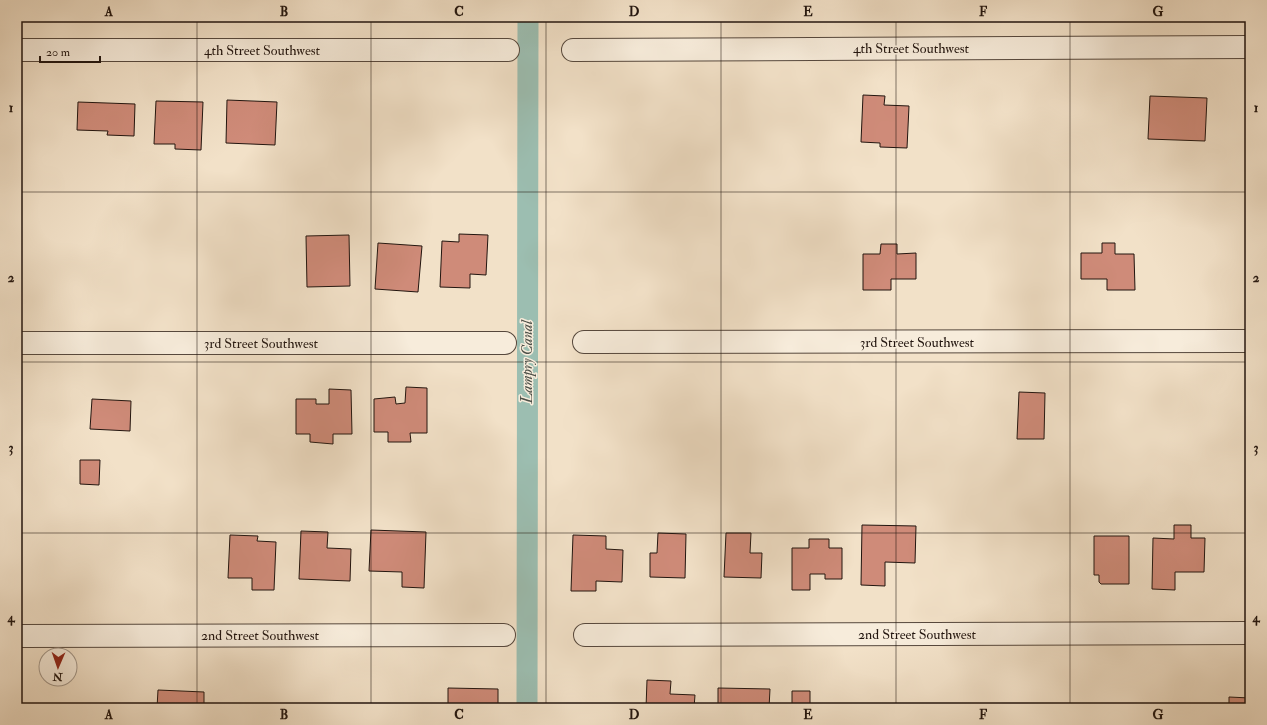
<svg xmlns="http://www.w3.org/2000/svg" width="1267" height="725" font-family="'IM FELL Double Pica',serif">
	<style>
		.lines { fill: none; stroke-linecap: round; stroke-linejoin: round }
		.canal { stroke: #9cbeb1; stroke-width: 21 }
		.building { fill: #cf8b79; stroke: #22150f }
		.minor-casing { stroke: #56483d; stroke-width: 24 }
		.minor { stroke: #f7ecdb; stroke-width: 22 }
		.grid { fill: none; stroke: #22150f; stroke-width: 1; stroke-opacity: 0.55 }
		.labels { text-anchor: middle; stroke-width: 3; stroke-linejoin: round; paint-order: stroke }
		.street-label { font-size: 14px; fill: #22150f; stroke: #f7ecdb }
		.water-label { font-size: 15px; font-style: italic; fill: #4d5048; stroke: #f7ecdb }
		.neatline { fill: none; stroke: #22150f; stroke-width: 1.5 }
		.grid-label { font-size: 13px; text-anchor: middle; font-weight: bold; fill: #22150f }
	</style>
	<rect width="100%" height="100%" fill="#f2e1c8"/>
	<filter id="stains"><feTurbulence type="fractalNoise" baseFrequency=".005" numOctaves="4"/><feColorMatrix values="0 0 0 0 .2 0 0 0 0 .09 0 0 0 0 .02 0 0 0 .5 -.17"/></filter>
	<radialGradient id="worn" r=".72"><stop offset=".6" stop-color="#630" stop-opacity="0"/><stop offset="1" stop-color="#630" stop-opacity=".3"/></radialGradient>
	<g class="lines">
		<path class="canal" d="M 527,708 L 528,17"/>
	</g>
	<path class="building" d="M 863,95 L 885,96 L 884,105 L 909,106 L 907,148 L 880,147 L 880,143 L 861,142 Z
		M 1150,96 L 1207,98 L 1205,141 L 1148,139 Z
		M 227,100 L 277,102 L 275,145 L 226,143 Z
		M 156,101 L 203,102 L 201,150 L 175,149 L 175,144 L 154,144 Z
		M 78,102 L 135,104 L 134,136 L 107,135 L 108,131 L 77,130 Z
		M 459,234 L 488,235 L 486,275 L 470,274 L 470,288 L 440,287 L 442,241 L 459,242 Z
		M 349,235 L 350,286 L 307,287 L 306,236 Z
		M 378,243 L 422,246 L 418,292 L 375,289 Z
		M 1102,243 L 1115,243 L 1115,254 L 1134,254 L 1135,290 L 1107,290 L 1107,279 L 1081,279 L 1081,253 L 1102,253 Z
		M 881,244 L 897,244 L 897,254 L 916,253 L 916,279 L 891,279 L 891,290 L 863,290 L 863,254 L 880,254 Z
		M 406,387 L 427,388 L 427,433 L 410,433 L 411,442 L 388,442 L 388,432 L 374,432 L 374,399 L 395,397 L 396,404 L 405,403 Z
		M 329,389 L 351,390 L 352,434 L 333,434 L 333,444 L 310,442 L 310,434 L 296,434 L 296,399 L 316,399 L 316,404 L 329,404 Z
		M 1019,392 L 1045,393 L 1044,439 L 1017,439 Z
		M 92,399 L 131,401 L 130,431 L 90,429 Z
		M 80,460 L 100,460 L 99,485 L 80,484 Z
		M 862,525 L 916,526 L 915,563 L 885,562 L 885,586 L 861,585 Z
		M 1174,525 L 1191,525 L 1191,538 L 1205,538 L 1204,572 L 1175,572 L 1175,590 L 1152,589 L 1153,538 L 1174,539 Z
		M 371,530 L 426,532 L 424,588 L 402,587 L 402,572 L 369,571 Z
		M 301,531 L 328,532 L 327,548 L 351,549 L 350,581 L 299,579 Z
		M 658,533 L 686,534 L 685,578 L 650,577 L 650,553 L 657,553 Z
		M 726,533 L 751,533 L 750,553 L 762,553 L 761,578 L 724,577 Z
		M 230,535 L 258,536 L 257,541 L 276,542 L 274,590 L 252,590 L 252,578 L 228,578 Z
		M 573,535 L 606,536 L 606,549 L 623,550 L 622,582 L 596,581 L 596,591 L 571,591 Z
		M 1094,536 L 1129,536 L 1129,584 L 1101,584 L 1099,582 L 1099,575 L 1094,575 Z
		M 809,539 L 829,539 L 829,548 L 842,548 L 842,579 L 825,579 L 825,574 L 810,574 L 810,590 L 792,590 L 792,548 L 809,548 Z
		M 647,680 L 671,681 L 670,694 L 695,695 L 694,708 L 646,708 Z
		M 448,688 L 498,689 L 498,708 L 448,708 Z
		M 718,688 L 770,689 L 769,708 L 718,708 Z
		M 158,690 L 204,692 L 204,708 L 157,708 Z
		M 792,691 L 810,691 L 810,708 L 792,708 Z
		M 1229,697 L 1250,698 L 1250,708 L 1229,708 Z"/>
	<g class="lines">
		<g class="minor-casing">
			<path id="minor" d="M 17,50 L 508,50
				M 573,50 L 1250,47
				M 584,342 L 1250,341
				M 17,343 L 505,343
				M 585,635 L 1250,633
				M 17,636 L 504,635"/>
		</g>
		<use href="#minor" class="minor"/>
	</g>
	<path class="grid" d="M 197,17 L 197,708M 371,17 L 371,708M 546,17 L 546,708M 721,17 L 721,708M 896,17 L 896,708M 1070,17 L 1070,708M 17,192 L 1250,192M 17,362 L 1250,362M 17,533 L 1250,533"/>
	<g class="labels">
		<g class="street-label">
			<text x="911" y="53">4th Street Southwest</text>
			<text x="262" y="55">4th Street Southwest</text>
			<text x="917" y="347">3rd Street Southwest</text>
			<text x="261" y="348">3rd Street Southwest</text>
			<text x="917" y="639">2nd Street Southwest</text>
			<text x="260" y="640">2nd Street Southwest</text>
		</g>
		<g class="water-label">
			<text transform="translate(527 362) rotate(-90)" y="5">Lampry Canal</text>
		</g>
	</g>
	<rect width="1267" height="725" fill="none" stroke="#f2e1c8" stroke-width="44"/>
	<g transform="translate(58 667) rotate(182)"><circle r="19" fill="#f7ecdb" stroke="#a29689"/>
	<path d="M0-3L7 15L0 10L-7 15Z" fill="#8f2418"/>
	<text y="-6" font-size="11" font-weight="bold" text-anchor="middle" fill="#22150f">N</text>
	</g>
	<path d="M40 56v6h60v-6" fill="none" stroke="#22150f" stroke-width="2"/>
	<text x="46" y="56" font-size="12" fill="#22150f" stroke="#f7ecdb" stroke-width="3" paint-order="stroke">20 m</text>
	<rect x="22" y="22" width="1223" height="681" class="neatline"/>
	<g class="grid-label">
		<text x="109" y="16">A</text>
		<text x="284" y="16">B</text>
		<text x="459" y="16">C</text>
		<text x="634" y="16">D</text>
		<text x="808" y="16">E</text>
		<text x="983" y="16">F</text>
		<text x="1158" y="16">G</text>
		<text x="11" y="112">1</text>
		<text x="1256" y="112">1</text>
		<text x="11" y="282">2</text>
		<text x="1256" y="282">2</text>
		<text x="11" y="452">3</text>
		<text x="1256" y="452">3</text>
		<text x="11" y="622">4</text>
		<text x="1256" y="622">4</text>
		<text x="109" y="719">A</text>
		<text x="284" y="719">B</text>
		<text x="459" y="719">C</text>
		<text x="634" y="719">D</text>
		<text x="808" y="719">E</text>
		<text x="983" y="719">F</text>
		<text x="1158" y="719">G</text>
	</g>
	<rect width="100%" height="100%" filter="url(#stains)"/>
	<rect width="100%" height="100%" fill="url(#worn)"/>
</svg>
